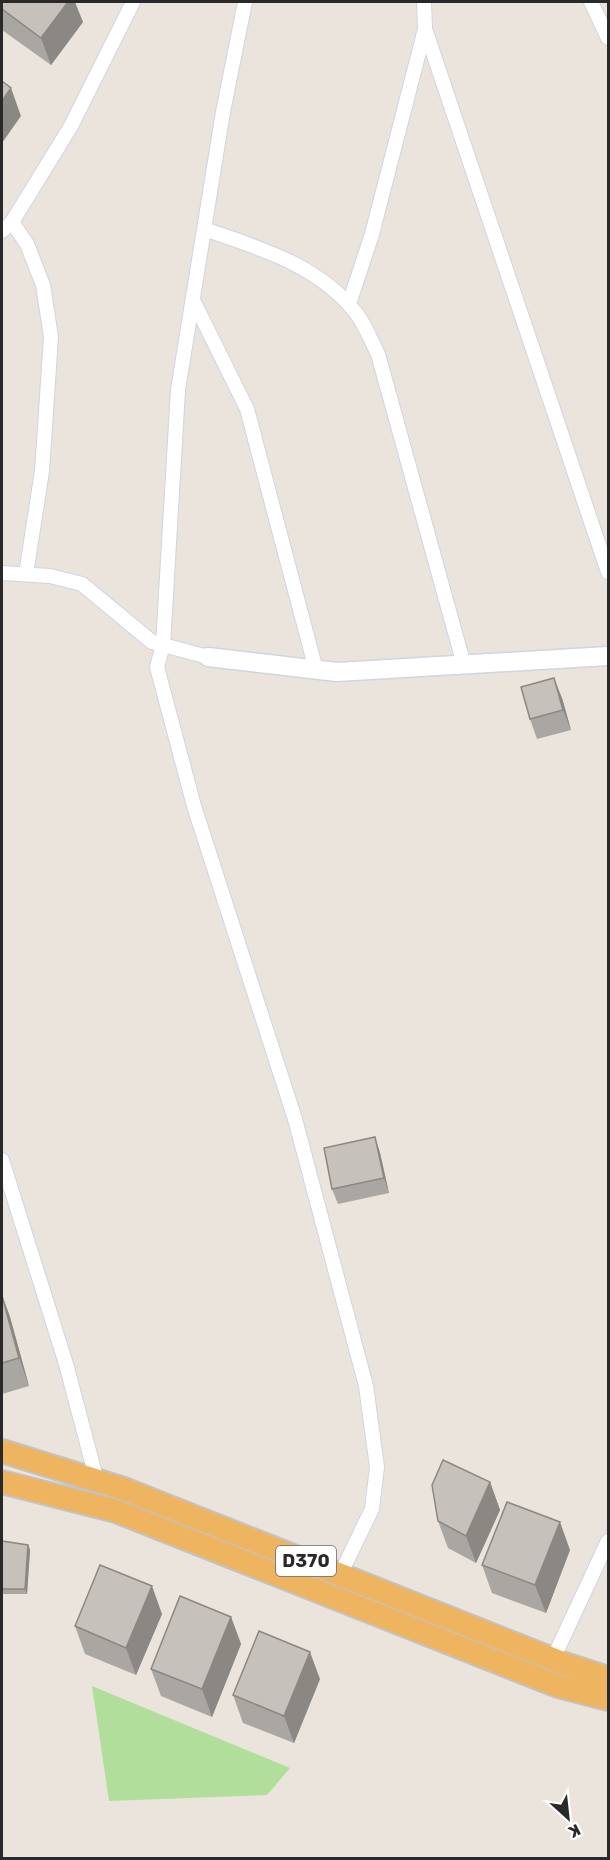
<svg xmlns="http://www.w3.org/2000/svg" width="610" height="1860" font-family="Rubik,sans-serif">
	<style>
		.green { fill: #b2de9b }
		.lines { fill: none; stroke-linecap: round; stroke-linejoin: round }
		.minor-casing { stroke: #d1d4e1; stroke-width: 16 }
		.tertiary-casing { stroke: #d1d4e1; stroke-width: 21 }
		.trunk-casing { stroke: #c3c3c3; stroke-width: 26 }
		.minor { stroke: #fff; stroke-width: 14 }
		.tertiary { stroke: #fff; stroke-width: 18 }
		.trunk { stroke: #eeb460; stroke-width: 22 }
		.wall { fill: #aaa6a1 }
		.shaded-wall { fill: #8b8783 }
		.building { fill: #c6c1bb; stroke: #8b8783; stroke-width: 1.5 }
		.labels { text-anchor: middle; stroke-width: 6; stroke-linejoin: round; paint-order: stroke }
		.shield { fill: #fff; stroke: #696969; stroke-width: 1.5 }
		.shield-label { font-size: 18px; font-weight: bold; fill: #292929 }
	</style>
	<rect width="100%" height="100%" fill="#ebe4dc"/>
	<path class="green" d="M 92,1686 L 290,1768 L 267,1795 L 109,1801 Z"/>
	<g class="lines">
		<g class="minor-casing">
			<path id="minor" d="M 245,2 L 223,112 L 178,390 L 163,645 L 157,667 L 194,806 L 295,1119 L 366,1386 L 377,1467 L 372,1509 L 340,1575
				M 424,2 L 425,29 L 608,572
				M 591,2 L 608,38
				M 12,222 L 27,244 L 43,285 L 51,337 L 42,471 L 26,574
				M 204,229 C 259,248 319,265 356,313 C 365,324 371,341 378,354 L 464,665
				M 2,231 L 12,222 L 71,126 L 133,2
				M 193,300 L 247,409 L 316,670
				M 349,304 L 372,234 L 425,29
				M 2,573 L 50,576 L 82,584 L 152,642 L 208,657
				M 2,1160 L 66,1364 L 97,1481
				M 553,1659 L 608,1541"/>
		</g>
		<g class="tertiary-casing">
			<path id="tertiary" d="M 208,657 L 337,672 L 608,656"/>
		</g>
		<g class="trunk-casing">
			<path id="trunk" d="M 2,1451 L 124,1489 L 565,1664 L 608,1678
				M 2,1482 L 116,1511 L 558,1686 L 608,1699"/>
		</g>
		<use href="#minor" class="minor"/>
		<use href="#tertiary" class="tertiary"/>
		<use href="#trunk" class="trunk"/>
	</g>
	<path class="wall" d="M 2,9 L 83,22 L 51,65 L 2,30 Z
		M 562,698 L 571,730 L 537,739 L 530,719 Z
		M 375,1137 L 380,1153 L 389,1193 L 338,1204 L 332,1189 Z
		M 2,1295 L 10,1317 L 29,1386 L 2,1394 Z
		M 490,1482 L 500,1510 L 476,1563 L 448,1548 L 438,1521 Z
		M 2,1541 L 28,1545 L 30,1550 L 27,1594 L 2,1594 Z
		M 570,1550 L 546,1613 L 492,1593 L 482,1565 Z
		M 162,1614 L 136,1675 L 85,1654 L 75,1626 Z
		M 231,1617 L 241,1644 L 212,1717 L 161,1696 L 151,1669 Z
		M 320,1679 L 294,1743 L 243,1723 L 233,1695 Z"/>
	<path class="shaded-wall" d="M 68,2 L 75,2 L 83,22 L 51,65 L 41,38 Z
		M 11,88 L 21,116 L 2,143 L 2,101 Z
		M 554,678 L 562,698 L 571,730 L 563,710 Z
		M 375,1137 L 380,1153 L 389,1193 L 384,1178 Z
		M 2,1295 L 10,1317 L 29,1386 L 19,1358 Z
		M 490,1482 L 500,1510 L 476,1563 L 466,1536 Z
		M 560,1522 L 570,1550 L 546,1613 L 535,1585 Z
		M 28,1545 L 30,1550 L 27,1594 L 25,1589 Z
		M 152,1586 L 162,1614 L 136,1675 L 126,1648 Z
		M 231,1617 L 241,1644 L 212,1717 L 202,1689 Z
		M 310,1652 L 320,1679 L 294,1743 L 284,1716 Z"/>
	<path class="building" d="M 2,2 L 68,2 L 41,38 L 2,9 Z
		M 2,81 L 11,88 L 2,101 Z
		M 554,678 L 563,710 L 530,719 L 521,687 Z
		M 375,1137 L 384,1178 L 332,1189 L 324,1148 Z
		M 2,1296 L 19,1358 L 2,1363 Z
		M 443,1460 L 490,1482 L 466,1536 L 438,1521 L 432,1485 Z
		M 507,1502 L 560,1522 L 535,1585 L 482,1565 Z
		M 2,1541 L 28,1545 L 25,1589 L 2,1589 Z
		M 100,1565 L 152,1586 L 126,1648 L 75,1626 Z
		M 180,1596 L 231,1617 L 202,1689 L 151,1669 Z
		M 259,1631 L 310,1652 L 284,1716 L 233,1695 Z"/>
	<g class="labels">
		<rect class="shield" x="276" y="1546" width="60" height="30" rx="4.5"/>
		<g class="shield-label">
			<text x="306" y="1567">D370</text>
		</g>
	</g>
	<rect width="610" height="1860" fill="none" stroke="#292929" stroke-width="6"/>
	<g transform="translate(568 1818) rotate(153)" stroke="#ffffff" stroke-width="4.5" paint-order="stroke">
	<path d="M0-4.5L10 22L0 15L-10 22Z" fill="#292929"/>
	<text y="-9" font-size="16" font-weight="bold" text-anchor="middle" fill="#292929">K</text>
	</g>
</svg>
